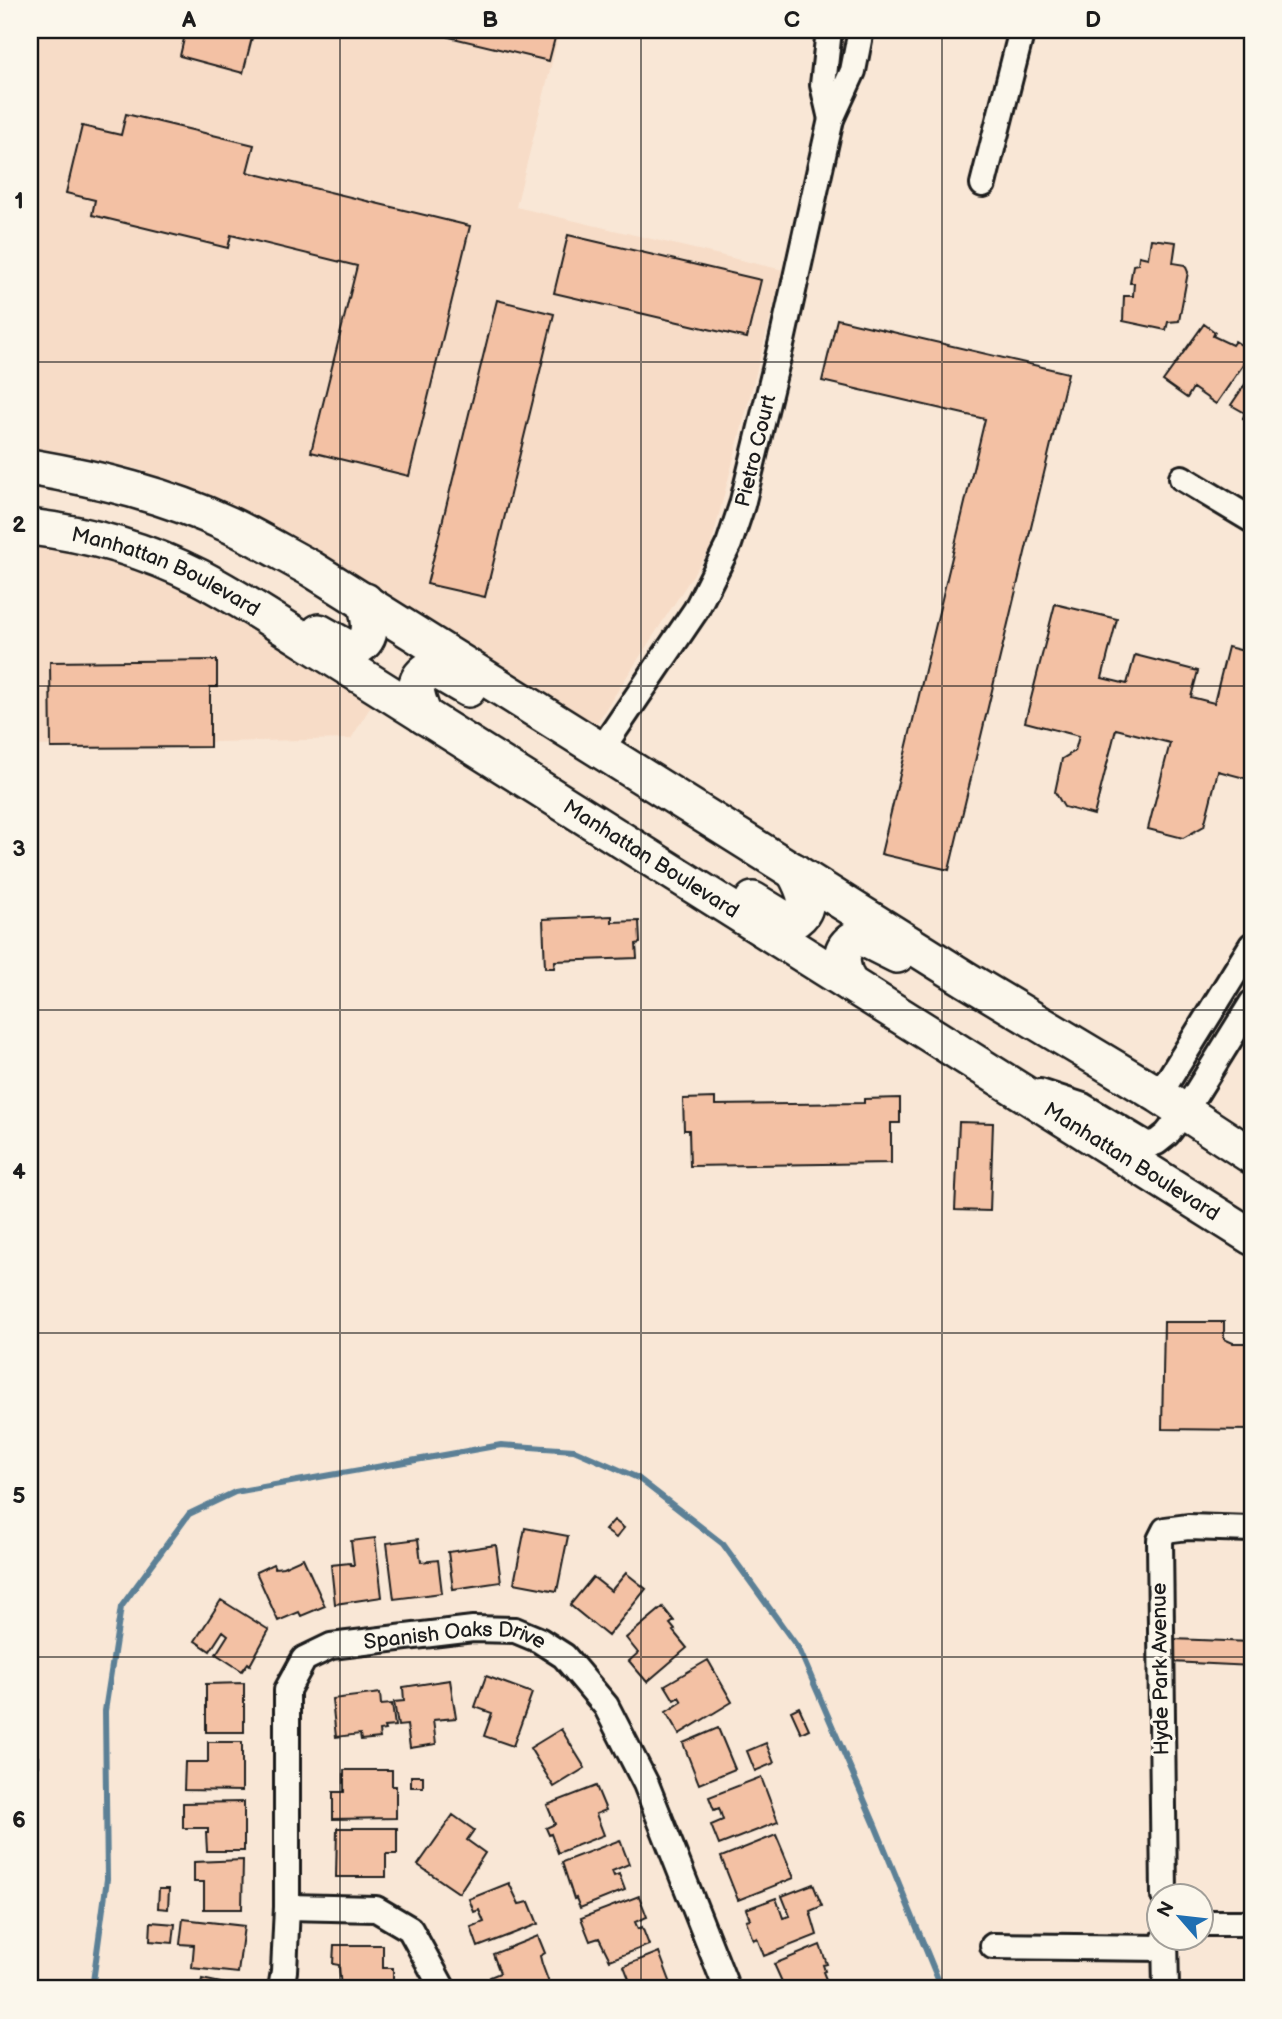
<svg xmlns="http://www.w3.org/2000/svg" width="1282" height="2019" font-family="'Balsamiq Sans',sans-serif">
	<style>
		.built { fill: #f7dcc7 }
		.lines { fill: none; stroke-linecap: round; stroke-linejoin: round }
		.stream { stroke: #5c8096; stroke-width: 6 }
		.building { fill: #f3c1a4; stroke: #1c1c1c; stroke-width: 2 }
		.street-casing { stroke: #1c1c1c; stroke-width: 30 }
		.secondary-casing { stroke: #1c1c1c; stroke-width: 40 }
		.street { stroke: #fbf7ec; stroke-width: 24 }
		.secondary { stroke: #fbf7ec; stroke-width: 35 }
		.grid { fill: none; stroke: #1c1c1c; stroke-width: 2; stroke-opacity: 0.55 }
		.labels { text-anchor: middle; stroke-width: 6; stroke-linejoin: round; paint-order: stroke }
		.street-label { font-size: 21px; fill: #1c1c1c; stroke: #fbf7ec }
		.neatline { fill: none; stroke: #1c1c1c; stroke-width: 2.5 }
		.grid-label { font-size: 23px; text-anchor: middle; font-weight: bold; fill: #1c1c1c }
	</style>
	<rect width="100%" height="100%" fill="#f9e7d6"/>
	<filter id="ink" filterUnits="userSpaceOnUse"><feTurbulence type="fractalNoise" baseFrequency=".0143" numOctaves="2"/><feDisplacementMap in="SourceGraphic" scale="14" xChannelSelector="R" yChannelSelector="G"/><feConvolveMatrix kernelMatrix="1 2 1 2 8 2 1 2 1" color-interpolation-filters="sRGB"/></filter>
	<g filter="url(#ink)">
		<path class="built" d="M 30,30 L 560,30 L 516,207 L 783,270 L 710,549 L 594,727 L 345,572 L 138,469 L 30,447 Z
			M 30,539 L 162,575 L 377,696 L 351,739 L 30,746 Z"/>
		<g class="lines">
			<path class="stream" d="M 92,1989 L 107,1879 L 105,1711 L 121,1607 L 189,1514 L 235,1492 L 501,1445 L 574,1450 L 638,1478 L 723,1544 L 799,1649 L 875,1825 L 942,1989"/>
		</g>
		<path class="building" d="M 186,30 L 254,30 L 243,73 L 180,56 Z
			M 450,30 L 557,30 L 549,61 L 449,37 Z
			M 126,114 L 254,145 L 247,172 L 470,226 L 409,476 L 311,452 L 357,266 L 231,235 L 228,248 L 92,215 L 95,200 L 66,193 L 82,126 L 121,135 Z
			M 568,235 L 761,280 L 747,338 L 554,293 Z
			M 1151,239 L 1176,242 L 1173,263 L 1185,265 L 1188,272 L 1179,321 L 1168,322 L 1166,330 L 1123,321 L 1124,296 L 1133,296 L 1134,283 L 1130,283 L 1133,265 L 1138,264 L 1139,256 L 1148,258 Z
			M 497,300 L 554,314 L 485,597 L 427,584 Z
			M 837,319 L 1068,373 L 949,870 L 881,854 L 985,419 L 822,381 Z
			M 1204,324 L 1215,332 L 1213,336 L 1232,345 L 1235,341 L 1252,352 L 1216,404 L 1193,388 L 1187,398 L 1163,381 Z
			M 1250,377 L 1252,379 L 1252,424 L 1243,418 L 1245,413 L 1231,405 Z
			M 1055,604 L 1117,619 L 1102,678 L 1127,684 L 1135,655 L 1198,671 L 1191,697 L 1214,703 L 1228,647 L 1252,653 L 1252,780 L 1218,771 L 1204,826 L 1183,838 L 1148,829 L 1170,743 L 1116,729 L 1094,815 L 1064,807 L 1055,792 L 1062,759 L 1075,751 L 1079,736 L 1025,722 Z
			M 217,660 L 217,687 L 210,687 L 210,747 L 51,748 L 50,662 Z
			M 612,916 L 612,922 L 639,921 L 640,943 L 636,944 L 637,958 L 555,961 L 554,968 L 545,968 L 543,919 Z
			M 715,1098 L 715,1105 L 864,1103 L 864,1099 L 900,1098 L 900,1123 L 891,1123 L 891,1163 L 690,1166 L 689,1130 L 684,1130 L 683,1099 Z
			M 959,1122 L 993,1123 L 990,1211 L 955,1210 Z
			M 1164,1322 L 1224,1322 L 1224,1339 L 1233,1343 L 1247,1343 L 1252,1348 L 1247,1365 L 1252,1370 L 1252,1430 L 1162,1429 Z
			M 614,1520 L 624,1528 L 616,1538 L 605,1530 Z
			M 525,1528 L 568,1536 L 557,1591 L 514,1583 Z
			M 375,1538 L 382,1597 L 335,1604 L 331,1565 L 350,1563 L 351,1565 L 354,1565 L 351,1541 Z
			M 418,1539 L 421,1562 L 438,1560 L 442,1593 L 394,1599 L 387,1543 Z
			M 496,1545 L 501,1582 L 453,1589 L 448,1552 Z
			M 303,1558 L 325,1606 L 301,1616 L 299,1612 L 278,1621 L 256,1572 L 273,1564 L 275,1568 L 283,1567 Z
			M 626,1573 L 646,1589 L 608,1636 L 570,1605 L 593,1577 L 611,1591 Z
			M 221,1600 L 269,1630 L 250,1665 L 248,1663 L 242,1671 L 216,1654 L 228,1635 L 223,1631 L 210,1651 L 195,1641 Z
			M 663,1607 L 674,1621 L 670,1624 L 675,1630 L 673,1631 L 687,1648 L 647,1682 L 629,1661 L 638,1653 L 626,1638 Z
			M 1172,1639 L 1252,1642 L 1252,1666 L 1171,1662 Z
			M 708,1660 L 732,1702 L 679,1734 L 666,1712 L 682,1702 L 679,1697 L 674,1700 L 665,1685 Z
			M 486,1676 L 532,1693 L 513,1746 L 484,1736 L 492,1713 L 475,1707 Z
			M 450,1680 L 456,1718 L 433,1720 L 436,1744 L 410,1748 L 407,1725 L 398,1726 L 394,1702 L 404,1701 L 403,1687 Z
			M 244,1683 L 244,1732 L 206,1732 L 206,1684 Z
			M 380,1693 L 381,1705 L 392,1704 L 395,1726 L 384,1727 L 385,1730 L 379,1731 L 380,1738 L 361,1740 L 360,1734 L 336,1737 L 332,1699 Z
			M 799,1707 L 809,1729 L 801,1733 L 791,1711 Z
			M 718,1728 L 735,1769 L 699,1784 L 683,1743 Z
			M 561,1729 L 585,1768 L 554,1787 L 530,1748 Z
			M 208,1742 L 242,1742 L 242,1791 L 184,1790 L 185,1762 L 208,1762 Z
			M 766,1743 L 774,1763 L 755,1771 L 747,1751 Z
			M 30,1757 L 38,1757 L 38,1897 L 30,1897 Z
			M 344,1770 L 392,1770 L 392,1786 L 396,1786 L 396,1818 L 333,1819 L 333,1792 L 344,1792 Z
			M 411,1776 L 423,1776 L 423,1787 L 411,1787 Z
			M 761,1777 L 778,1822 L 719,1845 L 711,1825 L 723,1820 L 719,1808 L 714,1810 L 709,1797 Z
			M 596,1786 L 606,1810 L 596,1814 L 604,1835 L 558,1853 L 551,1834 L 549,1835 L 546,1828 L 555,1824 L 547,1805 Z
			M 244,1802 L 244,1851 L 207,1851 L 206,1833 L 208,1833 L 208,1828 L 183,1828 L 183,1803 Z
			M 453,1815 L 474,1830 L 467,1840 L 485,1853 L 459,1893 L 418,1865 Z
			M 337,1828 L 397,1828 L 397,1854 L 386,1854 L 386,1877 L 336,1877 Z
			M 776,1835 L 794,1878 L 738,1900 L 721,1857 Z
			M 620,1840 L 629,1864 L 612,1871 L 614,1876 L 619,1874 L 625,1890 L 580,1908 L 576,1898 L 574,1899 L 562,1862 Z
			M 243,1860 L 242,1909 L 204,1909 L 204,1882 L 194,1882 L 194,1862 Z
			M 509,1883 L 519,1904 L 529,1902 L 538,1924 L 478,1947 L 471,1927 L 484,1922 L 479,1910 L 474,1912 L 469,1899 Z
			M 813,1884 L 822,1906 L 810,1911 L 817,1935 L 764,1956 L 757,1938 L 753,1940 L 746,1920 L 750,1919 L 746,1909 L 776,1898 L 783,1918 L 790,1916 L 782,1896 Z
			M 159,1889 L 169,1889 L 168,1909 L 158,1908 Z
			M 639,1896 L 647,1917 L 635,1922 L 638,1929 L 642,1927 L 649,1945 L 610,1960 L 599,1938 L 590,1941 L 581,1918 Z
			M 183,1919 L 244,1926 L 238,1973 L 192,1968 L 194,1945 L 180,1944 Z
			M 151,1922 L 175,1924 L 173,1943 L 150,1941 Z
			M 538,1936 L 545,1953 L 540,1956 L 542,1964 L 549,1983 L 534,1989 L 495,1989 L 490,1977 L 500,1973 L 493,1954 Z
			M 334,1945 L 383,1945 L 383,1968 L 393,1968 L 393,1989 L 341,1989 L 339,1965 L 333,1964 Z
			M 820,1945 L 827,1964 L 823,1965 L 825,1971 L 823,1972 L 830,1989 L 773,1989 L 783,1984 L 774,1964 Z
			M 659,1952 L 673,1989 L 633,1989 L 624,1966 Z
			M 202,1979 L 235,1986 L 234,1989 L 200,1989 Z"/>
		<g class="lines">
			<g class="street-casing">
				<g id="street">
					<path d="M 829,30 L 823,85 L 831,119"/>
					<path d="M 983,184 L 1022,30"/>
					<path d="M 1182,478 L 1252,520"/>
					<path id="s1" d="M 601,750 L 696,610 L 729,544 L 742,505 L 782,341 L 831,119 L 853,71 L 861,30"/>
					<path d="M 1040,1092 L 1083,1106 L 1148,1145 L 1157,1142 L 1167,1134 L 1185,1111 L 1252,1003"/>
					<path d="M 1159,1095 L 1252,945"/>
					<path d="M 1164,1896 L 1160,1540 L 1165,1530 L 1188,1527 L 1252,1529"/>
					<path d="M 287,1907 L 376,1909 L 410,1929 L 443,1989"/>
					<path d="M 1202,1923 L 1252,1923"/>
					<path d="M 1165,1938 L 1166,1989"/>
					<path d="M 993,1946 L 1165,1948"/>
					<path id="s2" d="M 281,1989 L 284,1971 L 287,1907 L 287,1690 L 304,1659 L 331,1646 L 473,1629 L 515,1630 L 539,1640 L 564,1656 L 606,1706 L 646,1784 L 727,1989"/>
				</g>
			</g>
			<g class="secondary-casing">
				<g id="secondary">
					<path d="M 30,467 C 99,479 166,495 230,525 C 257,538 284,554 310,568 L 967,980 L 1159,1095 L 1252,1156"/>
					<path id="s3" d="M 30,527 C 88,534 146,550 199,577 C 234,595 267,617 301,638 L 1252,1237"/>
					<path d="M 319,632 L 351,650 C 376,641 370,621 365,601"/>
					<path d="M 424,716 C 417,697 409,682 429,669 L 439,672 L 468,689"/>
					<path d="M 753,900 L 784,919 L 793,921 C 815,909 803,888 794,871"/>
					<path d="M 849,983 C 840,964 837,947 859,936 L 897,955"/>
				</g>
			</g>
			<use href="#street" class="street"/>
			<use href="#secondary" class="secondary"/>
		</g>
	</g>
	<path class="grid" d="M 340,30 L 340,1989M 641,30 L 641,1989M 942,30 L 942,1989M 30,362 L 1252,362M 30,686 L 1252,686M 30,1010 L 1252,1010M 30,1333 L 1252,1333M 30,1657 L 1252,1657"/>
	<g class="labels">
		<g class="street-label">
			<text dy="7" stroke="none"><textPath href="#s1" startOffset="340">Pietro Court</textPath></text>
			<text dy="7" stroke="none"><textPath href="#s3" startOffset="144">Manhattan Boulevard</textPath></text>
			<text dy="7" stroke="none"><textPath href="#s3" startOffset="710">Manhattan Boulevard</textPath></text>
			<text dy="7" stroke="none"><textPath href="#s3" startOffset="1278">Manhattan Boulevard</textPath></text>
			<text dy="7" stroke="none"><textPath href="#s2" startOffset="490">Spanish Oaks Drive</textPath></text>
			<text transform="translate(1160 1669) rotate(-91)" y="7">Hyde Park Avenue</text>
		</g>
	</g>
	<rect width="1282" height="2019" fill="none" stroke="#fbf7ec" stroke-width="77"/>
	<g transform="translate(1180 1917) rotate(298)"><circle r="33" fill="#fbf7ec" stroke="#a29f99" stroke-width="2"/>
	<path d="M0-5L12 26L0 18L-12 26Z" fill="#1f6fb2"/>
	<text y="-10" font-size="19" font-weight="bold" text-anchor="middle" fill="#1c1c1c">N</text>
	</g>
	<rect x="38" y="38" width="1206" height="1942" class="neatline"/>
	<g class="grid-label">
		<text x="189" y="27">A</text>
		<text x="490" y="27">B</text>
		<text x="792" y="27">C</text>
		<text x="1093" y="27">D</text>
		<text x="19" y="208">1</text>
		<text x="19" y="532">2</text>
		<text x="19" y="856">3</text>
		<text x="19" y="1179">4</text>
		<text x="19" y="1503">5</text>
		<text x="19" y="1827">6</text>
	</g>
</svg>
